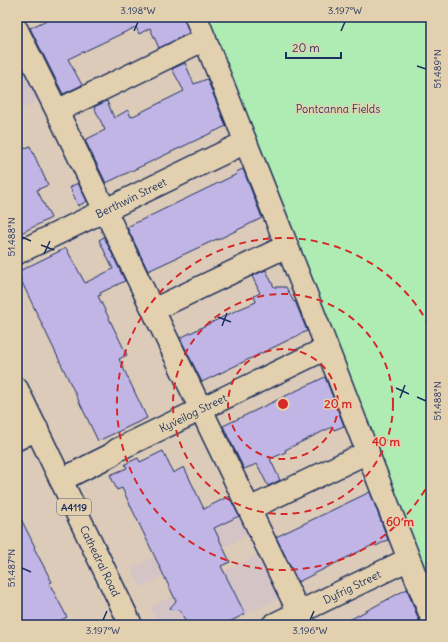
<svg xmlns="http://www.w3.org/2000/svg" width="448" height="642" font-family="Delius,sans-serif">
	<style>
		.built { fill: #d4c4c6 }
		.green { fill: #aeecb3; stroke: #648e88 }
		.building { fill: #c1b5e6; stroke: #1b2f5e }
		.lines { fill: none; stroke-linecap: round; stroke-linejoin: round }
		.minor-casing { stroke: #1b2f5e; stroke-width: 25 }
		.major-casing { stroke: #1b2f5e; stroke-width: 25 }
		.minor { stroke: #e3d0ae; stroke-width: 22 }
		.major { stroke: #e3d0ae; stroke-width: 22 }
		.ticks { fill: none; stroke: #1b2f5e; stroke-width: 1.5 }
		.ring { fill: none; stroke: #d62828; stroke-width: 2; stroke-dasharray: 7 5 }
		.labels { text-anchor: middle; stroke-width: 3; stroke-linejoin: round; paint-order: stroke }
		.shield { fill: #e3d0ae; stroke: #575f76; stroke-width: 1 }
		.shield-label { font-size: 10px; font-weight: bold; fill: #1b2f5e }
		.park-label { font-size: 11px; fill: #2a4266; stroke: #e3d0ae }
		.street-label { font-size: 11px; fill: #1b2f5e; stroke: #e3d0ae }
		.centre { fill: #d62828; stroke: #e3d0ae; stroke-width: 2 }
		.ring-label { font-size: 12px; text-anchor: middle; font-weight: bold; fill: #d62828; stroke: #e3d0ae; stroke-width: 3; stroke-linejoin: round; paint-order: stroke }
		.neatline { fill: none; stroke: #1b2f5e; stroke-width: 1.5 }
		.ticks-label { font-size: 10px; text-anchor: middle; fill: #1b2f5e }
	</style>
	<rect width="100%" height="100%" fill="#dccbb9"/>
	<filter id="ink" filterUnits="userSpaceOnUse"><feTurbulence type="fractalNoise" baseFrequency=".025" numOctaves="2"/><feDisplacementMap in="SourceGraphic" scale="8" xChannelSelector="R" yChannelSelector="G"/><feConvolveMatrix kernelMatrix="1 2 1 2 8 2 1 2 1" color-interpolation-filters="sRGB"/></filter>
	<g filter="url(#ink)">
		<path class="built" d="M 17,50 L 44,98 L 17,111 Z
			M 246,513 L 255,532 L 141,587 L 131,568 Z
			M 264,552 L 285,595 L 223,625 L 159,625 L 150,607 Z"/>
		<path class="green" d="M 202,17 L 431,17 L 431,600 Z"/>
		<path class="building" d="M 53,17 L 184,17 L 189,33 L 159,48 L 150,28 L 139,34 L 136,27 L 68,59 L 82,85 L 63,94 L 30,28 Z
			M 185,63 L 194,84 L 207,79 L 226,126 L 106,183 L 85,140 L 105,130 L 94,107 L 107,101 L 114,118 L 128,110 L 131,117 L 184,91 L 172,69 Z
			M 30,146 L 48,185 L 37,190 L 51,218 L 17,235 L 17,152 Z
			M 243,169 L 262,218 L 217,240 L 217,239 L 148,271 L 127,227 L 237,174 L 236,172 Z
			M 78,183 L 87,201 L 78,206 L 70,187 Z
			M 104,237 L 125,281 L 100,293 L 101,295 L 98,296 L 127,355 L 119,359 L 147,418 L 98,441 L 17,272 L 66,248 L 85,283 L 113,269 L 99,240 Z
			M 266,270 L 274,287 L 286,287 L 294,302 L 295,301 L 307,331 L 202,382 L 180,338 L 235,311 L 256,302 L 254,296 L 260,293 L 252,276 Z
			M 325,377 L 344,426 L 334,430 L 332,427 L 285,450 L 286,452 L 270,459 L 280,480 L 268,486 L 257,464 L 244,469 L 223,426 Z
			M 163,451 L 173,473 L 184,467 L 204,509 L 229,496 L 239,516 L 214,528 L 230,562 L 221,566 L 245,614 L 223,625 L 187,625 L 180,610 L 169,609 L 176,601 L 122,488 L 117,490 L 110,475 L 127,468 L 125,464 L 138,458 L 140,462 Z
			M 370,492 L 388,540 L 376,546 L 375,544 L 354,554 L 298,582 L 276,537 Z
			M 17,511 L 35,547 L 34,548 L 52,582 L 49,583 L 67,617 L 52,625 L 17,625 Z
			M 407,589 L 419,621 L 422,625 L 340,625 Z"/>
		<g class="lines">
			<g class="minor-casing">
				<path id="minor" d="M 196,17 L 308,299 L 431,616
					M 17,30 L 57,111 L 305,625
					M 57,111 L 205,39
					M 17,253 L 246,142
					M 153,310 L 287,246
					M 17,439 L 37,429
					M 61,480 L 111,455 L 117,450 L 327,348
					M 249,509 L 368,452
					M 273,625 L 409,559"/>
			</g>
			<g class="major-casing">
				<path id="major" d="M 17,389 L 131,625"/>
			</g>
			<use href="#minor" class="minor"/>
			<use href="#major" class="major"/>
		</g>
	</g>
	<path class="ticks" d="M 134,31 L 138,22M 341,31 L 345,22M 417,66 L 426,69M 22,237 L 31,241M 41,245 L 54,250M 44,254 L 50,241M 218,317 L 231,322M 222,326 L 227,313M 396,388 L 409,394M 417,397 L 426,401M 400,398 L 405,385M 22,568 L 31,572M 103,620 L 107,611M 310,620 L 314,611"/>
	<g class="ring">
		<circle cx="283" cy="404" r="55"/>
		<circle cx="283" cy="404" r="110"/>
		<path d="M431 479A166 166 0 1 1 431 329"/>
	</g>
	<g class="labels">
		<rect class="shield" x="57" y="499" width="34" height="16" rx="3"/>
		<g class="shield-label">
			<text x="74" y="511">A4119</text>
		</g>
		<g class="park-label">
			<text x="338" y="113">Pontcanna Fields</text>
		</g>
		<g class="street-label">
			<text transform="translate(131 198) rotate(-26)" y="4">Berthwin Street</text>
			<text transform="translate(193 413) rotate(-26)" y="4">Kyveilog Street</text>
			<text transform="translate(100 561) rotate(64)" y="4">Cathedral Road</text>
			<text transform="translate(352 587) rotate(-26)" y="4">Dyfrig Street</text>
		</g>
	</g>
	<circle cx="283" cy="404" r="6" class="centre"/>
	<g class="ring-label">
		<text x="338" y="408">20 m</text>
		<text x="386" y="446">40 m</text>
		<text x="400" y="526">60 m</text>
	</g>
	<rect width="448" height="642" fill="none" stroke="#e3d0ae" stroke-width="44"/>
	<path d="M286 52v6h55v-6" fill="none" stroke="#1b2f5e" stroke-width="2"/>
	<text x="292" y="52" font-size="12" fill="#1b2f5e" stroke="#e3d0ae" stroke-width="3" paint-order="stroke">20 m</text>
	<rect x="22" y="22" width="404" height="598" class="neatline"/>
	<g class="ticks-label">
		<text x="138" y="14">3.198°W</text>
		<text x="345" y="14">3.197°W</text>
		<text transform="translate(437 69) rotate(-90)" y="4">51.489°N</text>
		<text transform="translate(11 237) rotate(-90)" y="4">51.488°N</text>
		<text transform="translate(437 401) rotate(-90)" y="4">51.488°N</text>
		<text transform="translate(11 568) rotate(-90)" y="4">51.487°N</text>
		<text x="103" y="634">3.197°W</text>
		<text x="310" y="634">3.196°W</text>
	</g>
</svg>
